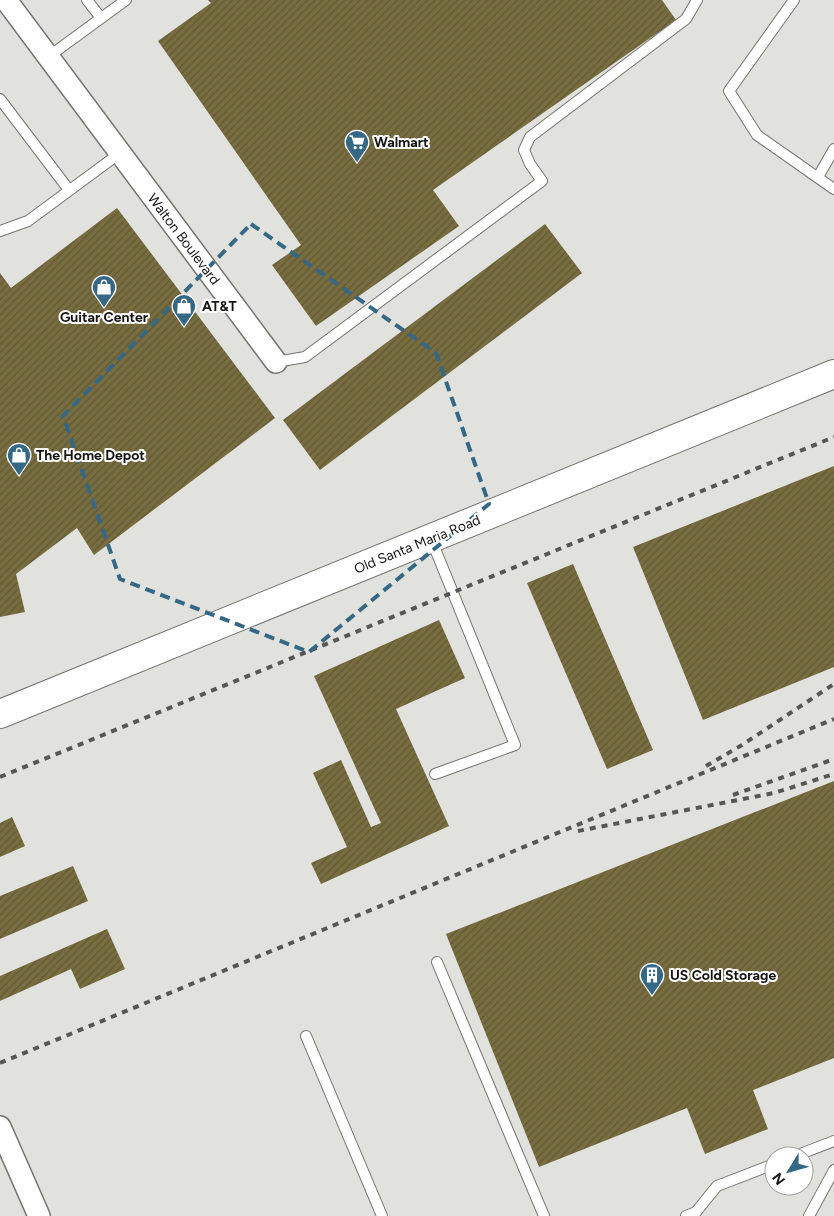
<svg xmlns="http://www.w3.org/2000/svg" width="834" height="1216" font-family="Figtree,sans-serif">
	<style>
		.building { fill: url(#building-hatch) }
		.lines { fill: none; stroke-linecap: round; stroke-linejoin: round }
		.lane-casing { stroke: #737370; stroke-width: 12 }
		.street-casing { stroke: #737370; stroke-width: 24 }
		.secondary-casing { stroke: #737370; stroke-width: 30 }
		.lane { stroke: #fff; stroke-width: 10 }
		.street { stroke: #fff; stroke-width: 21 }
		.secondary { stroke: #fff; stroke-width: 28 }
		.rail { stroke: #565654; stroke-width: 4; stroke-dasharray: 6 6; stroke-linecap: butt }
		.marked { fill: none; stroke: #356885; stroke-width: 4; stroke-dasharray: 10 6; stroke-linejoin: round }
		.labels { text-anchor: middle; stroke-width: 4; stroke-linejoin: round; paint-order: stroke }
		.poi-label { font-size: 14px; font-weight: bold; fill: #151514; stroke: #fff; text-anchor: start }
		.street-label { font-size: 14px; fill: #151514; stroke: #fff }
	</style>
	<defs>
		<pattern id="building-hatch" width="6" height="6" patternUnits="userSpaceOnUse" patternTransform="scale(1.25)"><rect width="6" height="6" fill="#786d40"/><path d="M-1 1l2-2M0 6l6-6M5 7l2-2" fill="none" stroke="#615834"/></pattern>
	</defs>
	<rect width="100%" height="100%" fill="#e1e1dd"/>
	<path class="building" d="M 208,0 L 662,0 L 676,20 L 433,190 L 459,226 L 316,326 L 272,265 L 301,245 L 158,41 L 211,3 Z
		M 117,208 L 275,418 L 94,555 L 77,528 L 16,574 L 25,612 L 0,617 L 0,273 L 11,288 Z
		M 545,224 L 582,273 L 320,470 L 283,420 Z
		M 834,466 L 834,667 L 703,720 L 633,547 Z
		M 573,564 L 653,750 L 607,769 L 527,583 Z
		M 439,620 L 465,678 L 396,709 L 449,826 L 321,884 L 311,863 L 347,847 L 313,773 L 341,760 L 371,827 L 381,823 L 314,676 Z
		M 834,781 L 834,1058 L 753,1090 L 768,1129 L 705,1154 L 687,1108 L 539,1167 L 446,934 Z
		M 12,817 L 25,846 L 0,857 L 0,823 Z
		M 73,866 L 88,901 L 0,939 L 0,896 Z
		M 107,929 L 125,969 L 80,989 L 71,969 L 0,1001 L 0,976 Z"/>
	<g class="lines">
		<g class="lane-casing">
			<path id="lane" d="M 87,0 L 101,18
				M 794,0 L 729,91 L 757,135 L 834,189
				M 48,57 L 126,0
				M 0,99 L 69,190
				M 818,177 L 834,149
				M 0,231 L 28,221 L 120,153
				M 276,362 L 305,357 L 542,181 L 530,164 L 524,150 L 530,137 L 686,19 L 697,0
				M 431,539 L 515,745 L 435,774
				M 437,962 L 544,1216
				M 306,1036 L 382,1216
				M 795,1156 L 834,1141
				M 686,1216 L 696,1212 L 717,1186 L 774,1164
				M 809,1216 L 834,1170"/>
		</g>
		<g class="street-casing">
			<path id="street" d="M 6,0 L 276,362
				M 0,1127 L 39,1216"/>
		</g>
		<g class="secondary-casing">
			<path id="secondary" d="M 0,714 L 834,374"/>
		</g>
		<use href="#lane" class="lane"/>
		<use href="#street" class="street"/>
		<use href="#secondary" class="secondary"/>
		<path class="rail" d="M 706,766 L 742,745 L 834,684
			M 0,777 L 834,437
			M 733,795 L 834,759
			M 578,831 L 774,793 L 834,774
			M 0,1063 L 834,719"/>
	</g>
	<path class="marked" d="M 251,224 L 436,353 L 489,504 L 309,652 L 120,579 L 63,416 Z"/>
	<defs>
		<g id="supermarket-pin" transform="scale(1.25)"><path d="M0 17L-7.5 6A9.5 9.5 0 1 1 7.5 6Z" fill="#356885" stroke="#fff"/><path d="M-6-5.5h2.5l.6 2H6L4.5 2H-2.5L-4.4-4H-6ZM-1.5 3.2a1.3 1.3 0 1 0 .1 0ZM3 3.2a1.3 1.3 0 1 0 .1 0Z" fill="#fff"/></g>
		<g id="shop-pin" transform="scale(1.25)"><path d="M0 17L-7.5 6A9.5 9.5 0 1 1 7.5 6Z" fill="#356885" stroke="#fff"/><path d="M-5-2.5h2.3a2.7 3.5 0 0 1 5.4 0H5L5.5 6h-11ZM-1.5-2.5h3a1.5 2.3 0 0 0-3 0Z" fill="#fff"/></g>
		<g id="building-pin" transform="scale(1.25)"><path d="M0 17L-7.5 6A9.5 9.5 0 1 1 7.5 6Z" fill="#356885" stroke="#fff"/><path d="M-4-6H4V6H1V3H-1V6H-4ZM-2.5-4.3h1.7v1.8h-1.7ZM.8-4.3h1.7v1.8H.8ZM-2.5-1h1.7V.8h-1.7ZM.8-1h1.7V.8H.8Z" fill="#fff"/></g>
	</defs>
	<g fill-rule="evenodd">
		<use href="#supermarket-pin" x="357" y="142"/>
		<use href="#shop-pin" x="104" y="287"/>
		<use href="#shop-pin" x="184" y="306"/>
		<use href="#shop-pin" x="19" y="455"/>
		<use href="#building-pin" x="652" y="975"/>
	</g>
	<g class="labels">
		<g class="poi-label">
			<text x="374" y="147">Walmart</text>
			<text x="202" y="311">AT&amp;T</text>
			<text x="104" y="322" text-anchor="middle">Guitar Center</text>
			<text x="36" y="460">The Home Depot</text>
			<text x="670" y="980">US Cold Storage</text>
		</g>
		<g class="street-label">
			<text transform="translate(184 239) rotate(53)" y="5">Walton Boulevard</text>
			<text transform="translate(417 544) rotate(-22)" y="5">Old Santa Maria Road</text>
		</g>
	</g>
	<g transform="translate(789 1171) rotate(233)"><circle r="24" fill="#ffffff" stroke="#a1a1a1"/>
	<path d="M0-4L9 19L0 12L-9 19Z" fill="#356885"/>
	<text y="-8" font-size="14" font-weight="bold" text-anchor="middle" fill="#151514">N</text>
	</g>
</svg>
